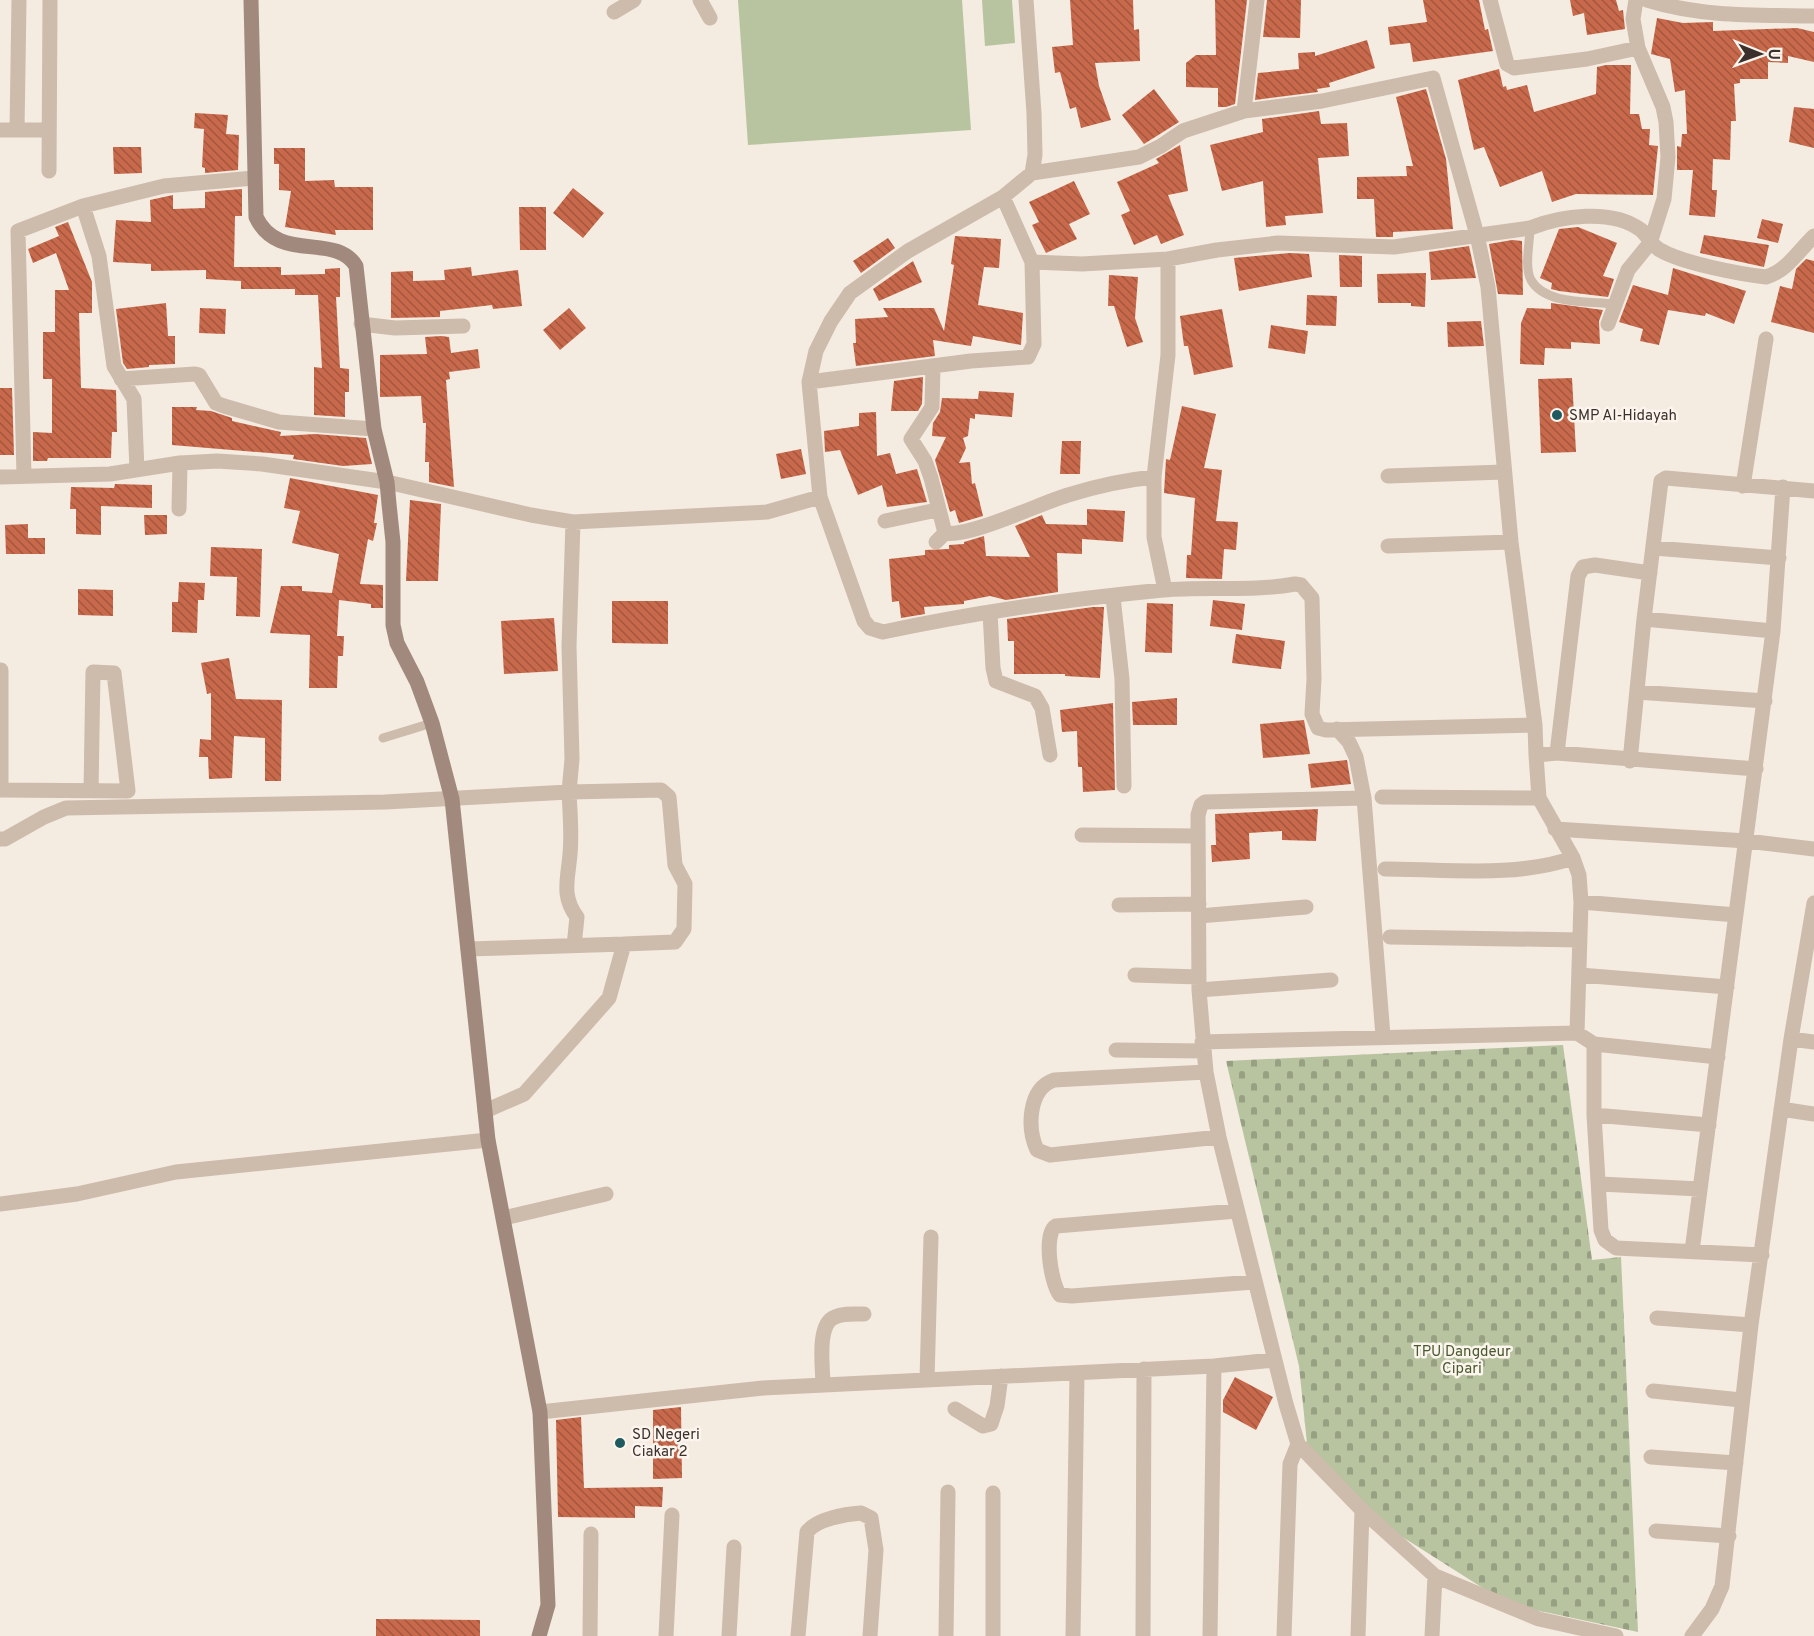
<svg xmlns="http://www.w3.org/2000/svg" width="1814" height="1636" font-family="Overpass,sans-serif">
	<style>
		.green { fill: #b8c4a0 }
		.cemetery { fill: url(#cemetery-stones) }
		.building { fill: url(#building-back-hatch) }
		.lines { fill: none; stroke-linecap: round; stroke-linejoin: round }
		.lane { stroke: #cdbbac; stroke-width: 9 }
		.street { stroke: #cdbbac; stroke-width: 15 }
		.secondary { stroke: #a18a7d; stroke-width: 15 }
		.poi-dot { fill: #1f5a5e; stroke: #fbf5ee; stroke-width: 2 }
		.labels { text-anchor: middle; stroke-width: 5; stroke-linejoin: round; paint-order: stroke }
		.poi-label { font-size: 15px; fill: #3b302b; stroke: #fbf5ee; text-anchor: start }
		.park-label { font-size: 15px; fill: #4a5a2e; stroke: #fbf5ee }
	</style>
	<defs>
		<pattern id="cemetery-stones" width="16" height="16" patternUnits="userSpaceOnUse" patternTransform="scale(1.5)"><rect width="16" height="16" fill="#b8c4a0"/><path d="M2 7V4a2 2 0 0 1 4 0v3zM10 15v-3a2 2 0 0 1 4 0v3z" fill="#97a083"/></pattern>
		<pattern id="building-back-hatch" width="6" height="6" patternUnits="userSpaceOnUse" patternTransform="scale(1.5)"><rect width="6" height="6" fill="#c8694b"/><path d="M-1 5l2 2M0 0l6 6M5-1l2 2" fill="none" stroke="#a4573f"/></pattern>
	</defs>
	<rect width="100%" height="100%" fill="#f4ebe1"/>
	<path class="green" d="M 738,0 L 962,0 L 971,130 L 748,145 Z
		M 982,0 L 1012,0 L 1015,43 L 985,46 Z"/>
	<path class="cemetery" d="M 1563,1045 L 1592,1260 L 1621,1257 L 1638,1632 L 1508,1604 L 1371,1517 L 1308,1453 L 1299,1366 L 1226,1061 Z"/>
	<path class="building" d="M 1070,0 L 1133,0 L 1134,30 L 1139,29 L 1140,61 L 1095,63 L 1099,86 L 1111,120 L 1081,128 L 1076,107 L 1070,109 L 1060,72 L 1055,73 L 1052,47 L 1073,45 Z
		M 1215,0 L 1247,0 L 1235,104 L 1226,107 L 1218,107 L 1218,88 L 1186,87 L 1186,63 L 1196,55 L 1216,55 Z
		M 1267,0 L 1301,0 L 1300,38 L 1263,37 Z
		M 1423,0 L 1479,0 L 1485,30 L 1488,29 L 1493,51 L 1413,62 L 1410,43 L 1390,45 L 1388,27 L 1427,22 Z
		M 1570,0 L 1616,0 L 1619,11 L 1623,10 L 1625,29 L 1587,35 L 1584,13 L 1573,16 Z
		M 1657,18 L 1683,23 L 1713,22 L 1713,31 L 1797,28 L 1814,32 L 1814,62 L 1788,56 L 1788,63 L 1768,62 L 1768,79 L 1740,79 L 1740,83 L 1734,84 L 1736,121 L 1731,121 L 1730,160 L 1713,159 L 1712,190 L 1717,190 L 1715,217 L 1689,215 L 1693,170 L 1677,170 L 1677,146 L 1681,147 L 1682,134 L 1687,134 L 1685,90 L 1675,92 L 1670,59 L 1651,54 Z
		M 1367,40 L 1375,68 L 1329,83 L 1330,87 L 1317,89 L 1318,92 L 1255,100 L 1258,73 L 1299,69 L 1298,53 L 1315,52 L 1315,56 Z
		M 1606,65 L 1631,65 L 1630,114 L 1639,114 L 1642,129 L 1650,129 L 1649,145 L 1658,146 L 1653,195 L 1576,194 L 1552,202 L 1542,171 L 1500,187 L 1484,147 L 1474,150 L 1458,80 L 1499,69 L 1503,87 L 1506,86 L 1507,90 L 1527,85 L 1534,112 L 1596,94 L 1597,67 Z
		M 1154,89 L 1179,122 L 1144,144 L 1122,115 Z
		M 1426,89 L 1446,159 L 1453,229 L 1393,232 L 1393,237 L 1376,237 L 1374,199 L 1357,199 L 1357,177 L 1407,176 L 1406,166 L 1413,166 L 1396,97 Z
		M 1794,107 L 1814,109 L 1814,148 L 1789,142 Z
		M 1319,111 L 1321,124 L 1347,123 L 1349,156 L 1318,158 L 1323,213 L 1285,216 L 1286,225 L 1266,227 L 1263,181 L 1222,191 L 1210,145 L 1263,132 L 1262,119 Z
		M 195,113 L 228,115 L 226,134 L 239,135 L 238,170 L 205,173 L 205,168 L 202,167 L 204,129 L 194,128 Z
		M 1180,145 L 1188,191 L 1168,195 L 1184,235 L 1161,244 L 1157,235 L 1134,245 L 1121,215 L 1130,211 L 1117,182 L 1159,163 L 1156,159 Z
		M 113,147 L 141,147 L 142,173 L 114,174 Z
		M 274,148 L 305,148 L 305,181 L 334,180 L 335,187 L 373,187 L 373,230 L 335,230 L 336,235 L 285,227 L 291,191 L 279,190 L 279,164 L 274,164 Z
		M 1074,181 L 1090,214 L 1069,224 L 1077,239 L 1046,253 L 1032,225 L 1039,222 L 1029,202 Z
		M 573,188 L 604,213 L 583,238 L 553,213 Z
		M 242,189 L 242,216 L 235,216 L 234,267 L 281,267 L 281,275 L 325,274 L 325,269 L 340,268 L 340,297 L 336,297 L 340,368 L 349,369 L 349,392 L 345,392 L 345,417 L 314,415 L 314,367 L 322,368 L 318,295 L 295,295 L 295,289 L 241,289 L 241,281 L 206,279 L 206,270 L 151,271 L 151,264 L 113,262 L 116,220 L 151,222 L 150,200 L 173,195 L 173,209 L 205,208 L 205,192 Z
		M 519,207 L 546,207 L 546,250 L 520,250 Z
		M 1762,219 L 1783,224 L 1778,243 L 1757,238 Z
		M 68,222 L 92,282 L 92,313 L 79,313 L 81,388 L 116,390 L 117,432 L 112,432 L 111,458 L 48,458 L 47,461 L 33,461 L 33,432 L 52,433 L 52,379 L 43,379 L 43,332 L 55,332 L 55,290 L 69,290 L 56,253 L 33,263 L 28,249 L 59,236 L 55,227 Z
		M 1578,227 L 1617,243 L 1603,276 L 1614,279 L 1608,297 L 1559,291 L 1551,289 L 1552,283 L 1540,278 L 1559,229 Z
		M 1704,235 L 1769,245 L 1764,267 L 1700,253 Z
		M 955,236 L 1001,239 L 999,268 L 984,267 L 978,305 L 1023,313 L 1021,345 L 973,336 L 971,346 L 933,340 L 935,356 L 856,366 L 853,343 L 856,343 L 855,319 L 888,317 L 883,308 L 934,308 L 944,331 L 954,265 L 951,264 Z
		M 888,238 L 895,248 L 861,273 L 853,261 Z
		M 1512,240 L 1522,241 L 1523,295 L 1498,294 L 1489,244 Z
		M 1469,246 L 1476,278 L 1431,280 L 1429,252 Z
		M 1290,253 L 1309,254 L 1312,277 L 1239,291 L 1234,258 Z
		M 1339,255 L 1362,256 L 1362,287 L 1340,287 Z
		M 1806,259 L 1814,261 L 1814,333 L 1771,322 L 1780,286 L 1792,289 L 1796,269 Z
		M 913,261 L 922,282 L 879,301 L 873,289 Z
		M 471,267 L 472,276 L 518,270 L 522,306 L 493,309 L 492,305 L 440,311 L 440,317 L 391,318 L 391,272 L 413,271 L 413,281 L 445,280 L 444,270 Z
		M 1673,268 L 1746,291 L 1734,324 L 1706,313 L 1705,316 L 1668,310 L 1659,345 L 1640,341 L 1643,329 L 1619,322 L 1633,285 L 1668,295 Z
		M 1426,273 L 1425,307 L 1411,306 L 1411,303 L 1378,303 L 1377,274 Z
		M 1109,275 L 1138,277 L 1135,318 L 1143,342 L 1127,347 L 1114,306 L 1108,306 Z
		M 1307,295 L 1337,296 L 1336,326 L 1306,325 Z
		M 166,303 L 168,336 L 175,336 L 175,364 L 149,365 L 149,367 L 127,369 L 123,363 L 116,309 Z
		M 1551,303 L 1603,310 L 1599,321 L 1600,344 L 1571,342 L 1571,349 L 1545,348 L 1544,365 L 1520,364 L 1521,323 L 1527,308 L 1551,309 Z
		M 200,308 L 226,309 L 225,334 L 199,333 Z
		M 569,308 L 586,328 L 560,350 L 543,330 Z
		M 1222,309 L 1233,367 L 1194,375 L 1188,346 L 1184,346 L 1180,316 Z
		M 1481,321 L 1484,346 L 1448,347 L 1447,322 Z
		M 1271,325 L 1308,331 L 1305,354 L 1268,348 Z
		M 441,336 L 449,337 L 451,353 L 478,349 L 480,368 L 449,372 L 450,379 L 446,380 L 454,487 L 429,482 L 429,462 L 425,462 L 426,423 L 423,423 L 421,396 L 380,397 L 380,355 L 427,354 L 425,337 Z
		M 923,377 L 922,404 L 918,411 L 891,411 L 894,381 Z
		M 1572,378 L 1576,452 L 1541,453 L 1538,379 Z
		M 0,388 L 12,388 L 14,455 L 0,455 Z
		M 979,391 L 1014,393 L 1012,417 L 975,414 L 975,419 L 970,418 L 968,436 L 963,438 L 966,448 L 959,463 L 970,462 L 972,484 L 975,483 L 983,516 L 959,523 L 955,510 L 950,512 L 935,460 L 946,437 L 932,436 L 933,423 L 940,412 L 942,398 L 978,399 Z
		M 1182,406 L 1216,414 L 1204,468 L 1222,470 L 1216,521 L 1238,522 L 1236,550 L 1224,549 L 1222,579 L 1186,578 L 1187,555 L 1191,555 L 1195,498 L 1164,493 L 1166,459 L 1170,460 Z
		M 172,407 L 197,407 L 196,410 L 211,411 L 232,418 L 232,421 L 281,432 L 280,436 L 315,434 L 366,438 L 372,464 L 343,466 L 293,459 L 294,455 L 172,445 Z
		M 876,412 L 877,456 L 890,453 L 896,474 L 917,469 L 927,502 L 887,507 L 882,485 L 858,495 L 840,450 L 825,452 L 824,431 L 859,426 L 859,413 Z
		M 1062,441 L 1081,441 L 1080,474 L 1060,474 Z
		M 801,449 L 806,474 L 781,479 L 776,454 Z
		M 290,478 L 378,495 L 374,523 L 377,523 L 373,541 L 368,539 L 360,584 L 383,585 L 383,608 L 371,608 L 371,604 L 339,600 L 337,636 L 344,636 L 343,656 L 338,656 L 337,688 L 309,688 L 310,635 L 270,633 L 281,586 L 302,586 L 302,591 L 332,593 L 339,554 L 292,543 L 300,511 L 284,508 Z
		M 115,484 L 152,485 L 152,508 L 101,506 L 101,535 L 76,534 L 76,509 L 70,509 L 71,487 L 114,488 Z
		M 410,500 L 441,504 L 438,581 L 406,581 Z
		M 1087,509 L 1125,511 L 1123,542 L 1082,539 L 1082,554 L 1057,553 L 1058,592 L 1006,600 L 990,596 L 964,601 L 964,604 L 924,607 L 925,614 L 901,618 L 899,601 L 892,602 L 889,559 L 925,555 L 925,550 L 949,549 L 949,545 L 964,544 L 964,542 L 984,536 L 986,556 L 1030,557 L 1015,526 L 1042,515 L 1046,524 L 1087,525 Z
		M 144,515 L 167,515 L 167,534 L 145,535 Z
		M 28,524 L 28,538 L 45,538 L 45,554 L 6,554 L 5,525 Z
		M 211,547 L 262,549 L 260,617 L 236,616 L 237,577 L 210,576 Z
		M 179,582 L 205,583 L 204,600 L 198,600 L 197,633 L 172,632 L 172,602 L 178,602 Z
		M 78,589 L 113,590 L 113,616 L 78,615 Z
		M 1213,600 L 1245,604 L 1242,630 L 1210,626 Z
		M 612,601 L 668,601 L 668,644 L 612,643 Z
		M 1147,603 L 1173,604 L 1172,653 L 1145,652 Z
		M 1093,607 L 1104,607 L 1100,678 L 1065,676 L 1065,674 L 1014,674 L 1014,641 L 1008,641 L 1007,619 Z
		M 554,618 L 558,671 L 504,674 L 501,621 Z
		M 1236,634 L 1285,641 L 1281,669 L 1232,663 Z
		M 229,658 L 236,699 L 282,700 L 281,781 L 265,781 L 265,738 L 234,736 L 232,778 L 209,779 L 208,757 L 199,757 L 200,739 L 211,740 L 211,693 L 207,694 L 201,663 Z
		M 1177,698 L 1177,725 L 1133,725 L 1132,702 Z
		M 1113,703 L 1115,790 L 1083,792 L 1082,767 L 1078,767 L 1077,731 L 1062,732 L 1060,710 Z
		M 1304,720 L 1310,754 L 1263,758 L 1260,724 Z
		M 1347,760 L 1351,784 L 1311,788 L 1308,764 Z
		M 1318,809 L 1316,841 L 1282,840 L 1282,831 L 1249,833 L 1250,859 L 1212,862 L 1211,845 L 1216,845 L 1215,814 Z
		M 1235,1377 L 1273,1397 L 1256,1430 L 1223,1412 L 1223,1400 Z
		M 681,1407 L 682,1478 L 653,1479 L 653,1410 Z
		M 581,1417 L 584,1488 L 663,1487 L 662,1507 L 635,1506 L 635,1518 L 558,1517 L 556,1420 Z
		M 376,1619 L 480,1620 L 480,1636 L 376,1636 Z"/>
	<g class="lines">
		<path class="lane" d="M 1530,228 C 1530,242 1524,267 1531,280 C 1545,305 1589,301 1614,304
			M 383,738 L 432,723"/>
		<path class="street" d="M 700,0 L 710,18
			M 1026,0 L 1034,113 L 1035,155 L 1032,173 L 1003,197 L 908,251 L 850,293 L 831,321 L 816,351 L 809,382 L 820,497 L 864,621 L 870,628 L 883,632 C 976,612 1069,599 1163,590 C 1208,586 1251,592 1295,584 L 1301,585 L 1312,598 L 1314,679 L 1312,714 L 1318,728 L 1326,730 L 1535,725
			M 1490,0 L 1507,64 L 1514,68 L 1587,59 L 1638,48
			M 1647,0 C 1701,17 1757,15 1814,16
			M 614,12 L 634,0
			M 1244,111 L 1257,0
			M 0,130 L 49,130
			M 17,130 L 19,0
			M 49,171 L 50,0
			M 1032,173 L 1139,157 L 1161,146 L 1183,131 L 1244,111 L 1322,101 L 1433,78 L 1477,235 L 1488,287 L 1511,542 L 1535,725 L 1536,755
			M 1003,197 L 1032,262 L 1082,264 L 1168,259 L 1217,250 L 1278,243 L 1394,247 L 1530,228 C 1560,216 1612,208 1641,230 C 1648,236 1651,245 1660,250 C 1682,263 1739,274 1766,277 C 1787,271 1799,250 1814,236
			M 83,206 L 99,256 L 114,366 L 134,399 L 137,470
			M 361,324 L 395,328 L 463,326
			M 1608,324 L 1628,270 L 1650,243 L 1664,199 L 1668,157 L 1666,122 L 1663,107 L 1638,48 L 1633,19 L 1636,0
			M 933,366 L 932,407 L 911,439 L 925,461 L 931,478 L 945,533
			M 121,379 L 195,374 L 199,375 L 216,403 L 224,406 L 279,422 L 374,429
			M 809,382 L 971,361 L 1028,357 L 1034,344 L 1032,262
			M 24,476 L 18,231 L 83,206 L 164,186 L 254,178
			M 1388,476 L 1504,472
			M 0,477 L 110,474 L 180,463 L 217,461 L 262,464 L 387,482 L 531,515 L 573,522 L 767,512 L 820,497
			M 1743,486 L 1766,339
			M 179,509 L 180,463
			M 885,521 L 937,510
			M 936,542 L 945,533 C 968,538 1041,503 1068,495 C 1097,486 1124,480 1154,477
			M 1388,546 L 1511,542
			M 1654,548 L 1779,558
			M 1165,590 L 1154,537 L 1154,477 L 1168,355 L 1168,259
			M 1113,597 L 1122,679 L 1124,786
			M 990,612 L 993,668 L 996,681 L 1035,696 L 1042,708 L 1050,755
			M 1644,619 L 1773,631
			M 1637,692 L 1765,701
			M 1337,729 L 1349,742 L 1356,757 L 1364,798 L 1383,1036
			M 1557,753 L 1578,576 L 1583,567 L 1595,565 L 1650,573
			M 1630,761 L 1644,619 L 1661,481 L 1666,478 L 1814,491
			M 1,789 L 1,670
			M 0,790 L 128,791 L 114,673 L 93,672 L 91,791
			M 1382,797 L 1539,798
			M 1364,798 L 1205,802 L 1201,805 L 1198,815 L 1199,990 L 1206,1072 L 1219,1137 L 1286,1404 L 1298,1444 L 1362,1510 L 1435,1576 L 1539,1619 L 1616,1636
			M 1555,829 L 1747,841 L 1814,849
			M 1082,835 L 1198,836
			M 0,839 L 5,839 L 44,817 L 66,808 L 385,802 L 569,792 L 572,759 L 569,646 L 573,522
			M 1385,869 C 1447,869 1515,878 1573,858
			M 1581,902 L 1736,915
			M 1119,905 L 1199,904
			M 1199,916 L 1306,907
			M 1390,937 L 1580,940
			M 574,946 L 577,917 C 561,896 568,879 570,854 C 572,834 570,813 569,792 L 661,790 L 669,797 L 675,865 L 685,884 L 684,929 L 675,942 L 624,944
			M 468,949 L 624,944 L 609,998 L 524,1094 L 485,1111
			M 1135,975 L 1199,977
			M 1580,975 L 1727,987
			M 1199,990 L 1331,980
			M 1577,1033 L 1581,902 L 1579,875 L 1573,858 L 1539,798 L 1536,755 L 1557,753 L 1756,769
			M 1791,1039 L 1814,1042
			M 1202,1042 L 1577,1033 L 1594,1044 L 1594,1115 L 1601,1230 L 1605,1240 L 1616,1248 L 1762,1255
			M 1594,1044 L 1718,1057
			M 1116,1050 L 1204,1051
			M 1206,1072 L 1054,1080 C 1028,1089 1027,1128 1037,1150 L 1050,1155 L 1219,1137
			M 1781,1109 L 1814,1114
			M 1594,1115 L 1709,1125
			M 1600,1184 L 1700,1189
			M 0,1204 L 77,1194 L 176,1172 L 488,1140
			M 1237,1211 L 1056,1226 C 1043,1234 1051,1284 1060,1295 L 1072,1296 L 1254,1282
			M 504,1218 L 606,1194
			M 1692,1251 L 1773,631 L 1783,487
			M 1657,1318 L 1751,1325
			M 927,1380 L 931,1237
			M 823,1385 C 823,1368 816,1324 835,1317 C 843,1313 854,1314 864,1314
			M 1653,1391 L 1741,1400
			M 955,1409 L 983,1426 L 991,1424 L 997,1406 L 1001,1376
			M 540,1412 L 763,1388 L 1214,1366 L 1273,1360
			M 1651,1457 L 1736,1463
			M 1656,1531 L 1729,1536
			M 590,1636 L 591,1534
			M 666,1636 L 672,1515
			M 729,1636 L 734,1547
			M 798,1636 L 807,1532 C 816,1519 846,1514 861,1513 L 871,1518 L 876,1550 L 870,1636
			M 946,1636 L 948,1492
			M 993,1636 L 993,1493
			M 1073,1636 L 1077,1373
			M 1143,1636 L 1144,1369
			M 1210,1636 L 1214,1366
			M 1284,1636 L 1290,1464 L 1298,1444
			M 1358,1636 L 1362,1510
			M 1432,1636 L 1435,1576
			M 1692,1636 L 1712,1609 L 1722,1586 L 1751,1325 L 1791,1039 L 1814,903"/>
		<path class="secondary" d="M 251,0 L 256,217 C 278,264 336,232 356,266 L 374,429 L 387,482 L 389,504 L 393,542 L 393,625 L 397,643 L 417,682 L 432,723 L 452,799 L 488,1140 L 540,1412 L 548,1605 L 539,1636"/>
	</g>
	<g class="poi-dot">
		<circle cx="1557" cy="415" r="6"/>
		<circle cx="620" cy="1443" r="6"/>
	</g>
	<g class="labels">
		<g class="poi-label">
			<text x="1569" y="420">SMP Al-Hidayah</text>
			<text x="632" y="1439">SD Negeri<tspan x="632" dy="17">Ciakar 2</tspan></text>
		</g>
		<g class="park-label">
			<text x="1462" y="1356">TPU Dangdeur<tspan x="1462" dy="17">Cipari</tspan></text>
		</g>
	</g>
	<g transform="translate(1760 54) rotate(91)" stroke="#fbf5ee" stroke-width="4.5" paint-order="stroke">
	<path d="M0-4.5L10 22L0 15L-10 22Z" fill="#3b302b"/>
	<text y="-9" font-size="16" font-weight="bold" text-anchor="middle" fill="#3b302b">U</text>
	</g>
</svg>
